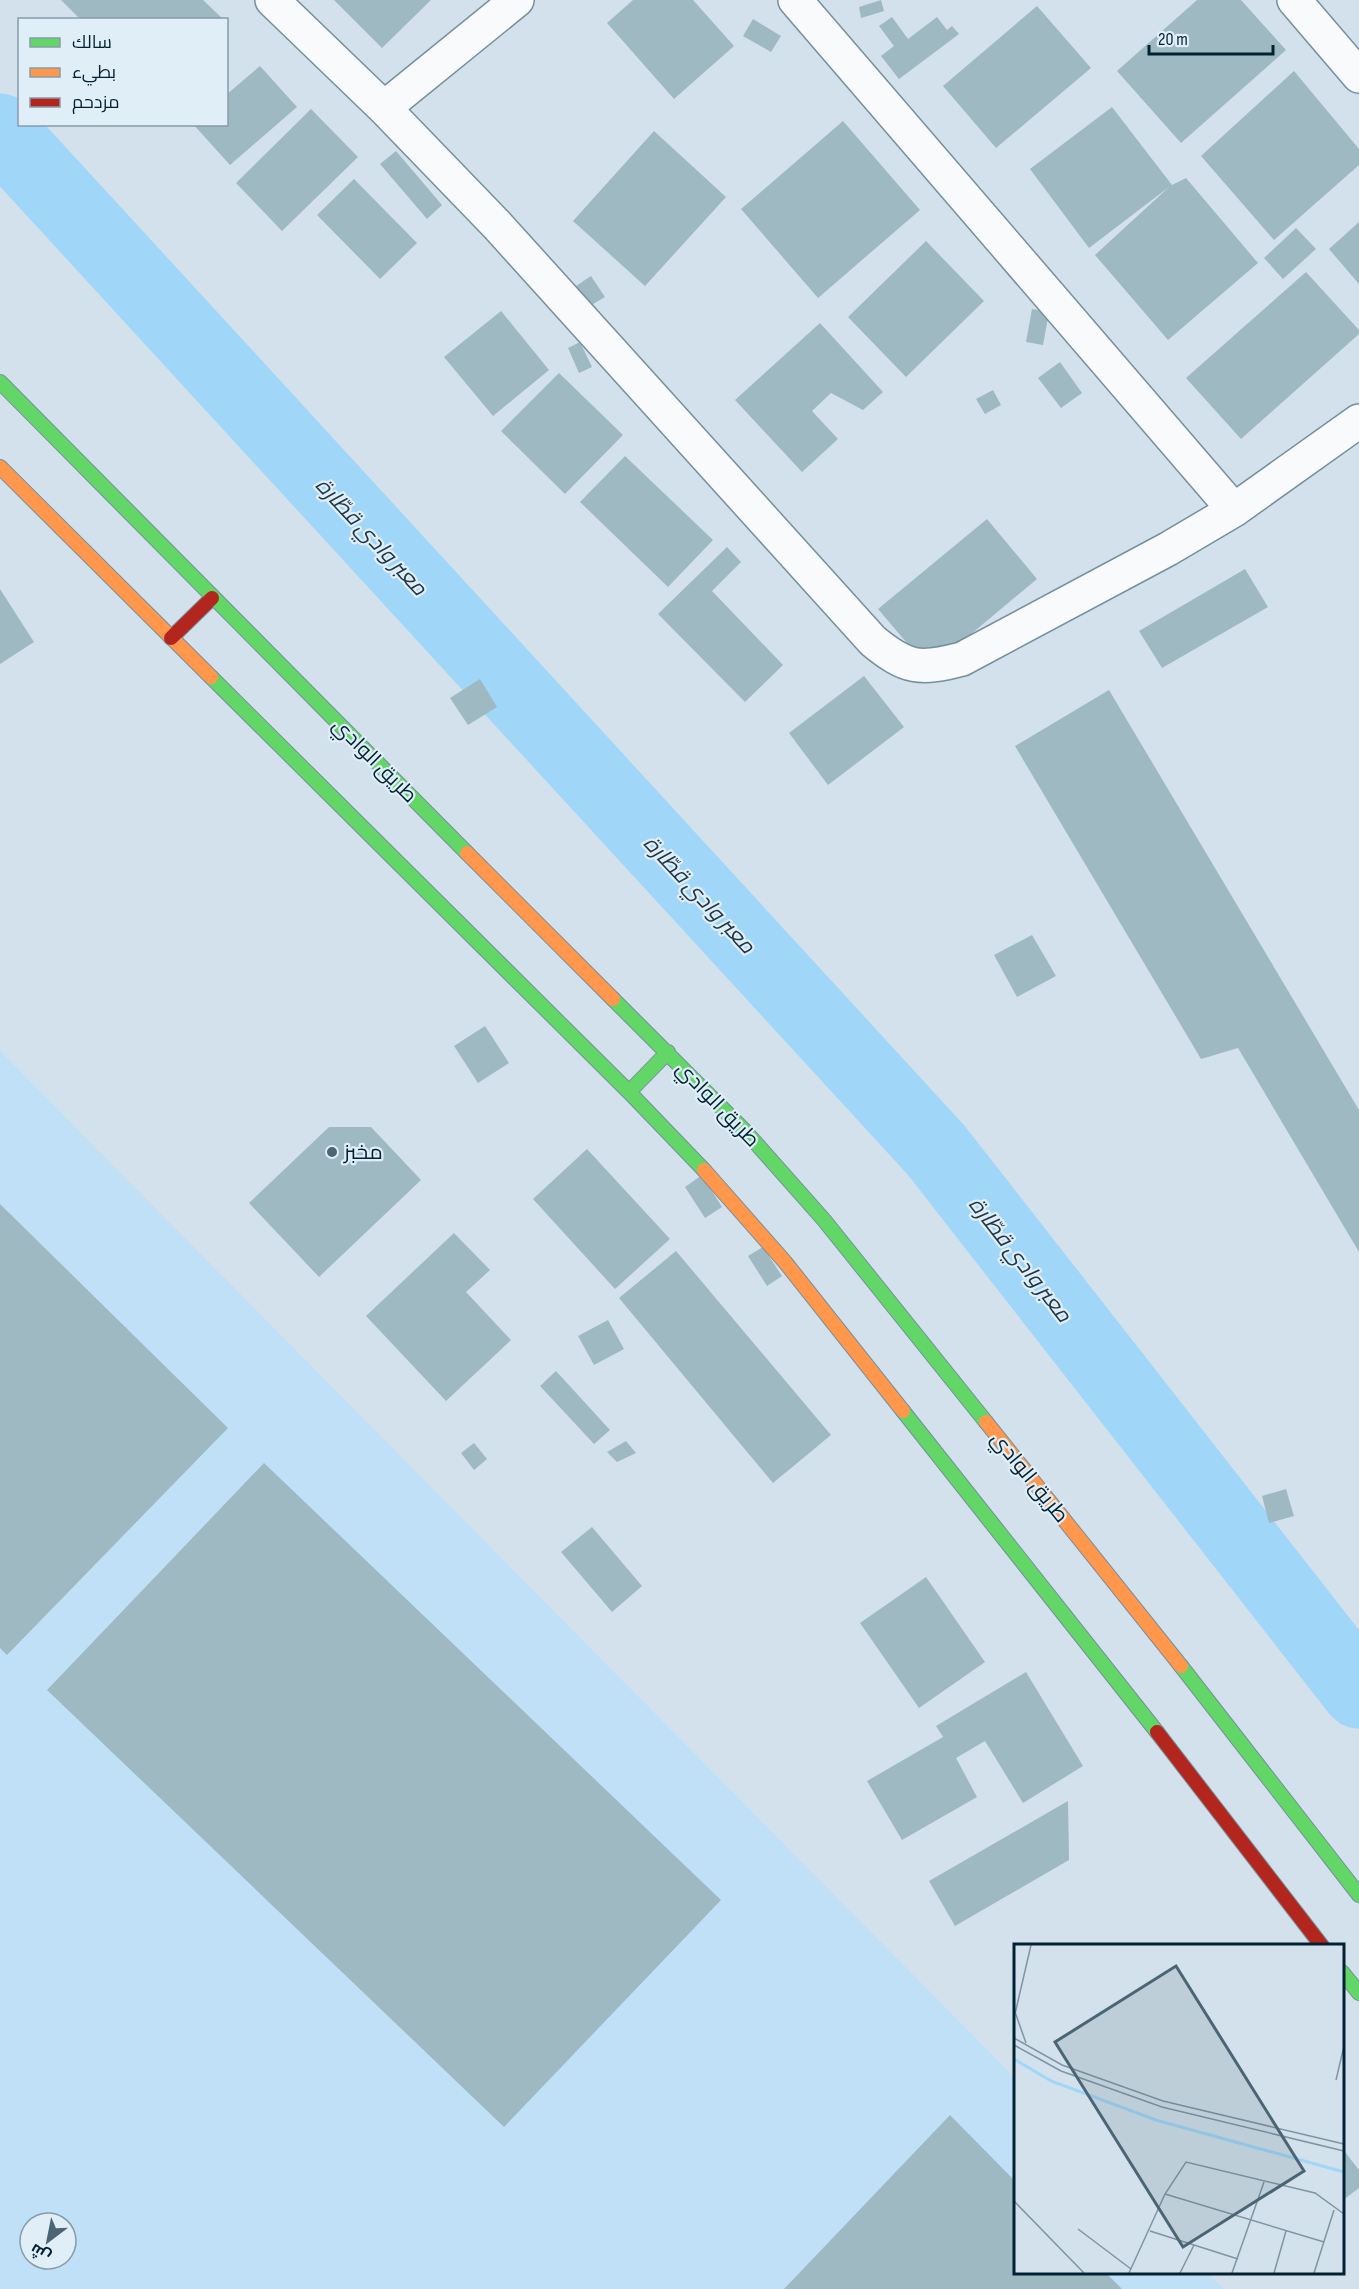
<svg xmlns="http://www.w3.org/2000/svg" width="1359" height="2289" font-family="'Sofia Sans Condensed',Cairo,sans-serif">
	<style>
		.built { fill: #bfe0f6; fill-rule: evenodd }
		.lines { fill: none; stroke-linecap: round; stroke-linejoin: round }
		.river { stroke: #a0d6f7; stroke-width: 75 }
		.building { fill: #9fb9c3 }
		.street-casing { stroke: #768f9c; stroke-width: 36 }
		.fast-casing { stroke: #768f9c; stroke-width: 16 }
		.slow-casing { stroke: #768f9c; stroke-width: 16 }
		.jam-casing { stroke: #768f9c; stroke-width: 16 }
		.street { stroke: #f8fafc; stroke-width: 33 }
		.fast { stroke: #63d668; stroke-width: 14 }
		.slow { stroke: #ff974d; stroke-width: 14 }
		.jam { stroke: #b3261e; stroke-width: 14 }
		.poi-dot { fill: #4b6574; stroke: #e0eef8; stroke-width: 2 }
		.labels { text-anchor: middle; stroke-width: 4.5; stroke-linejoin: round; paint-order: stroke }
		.street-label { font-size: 21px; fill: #022233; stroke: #e0eef8 }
		.poi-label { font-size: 21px; fill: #022233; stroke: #e0eef8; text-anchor: start }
		.water-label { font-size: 22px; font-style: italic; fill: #213745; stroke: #e0eef8 }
		.inset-river { fill: none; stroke: #a0d6f7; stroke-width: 3 }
		.inset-road { fill: none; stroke: #7f95a2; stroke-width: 1.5 }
		.view { fill: #4b6574; fill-opacity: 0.15; stroke: #4b6574; stroke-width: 3 }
		.inset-edge { fill: none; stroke: #022233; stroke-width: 3 }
	</style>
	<rect width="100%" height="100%" fill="#d2e1ec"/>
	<path class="built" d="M 0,1051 L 1015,2078 L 1016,2272 L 1208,2273 L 1224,2289 L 0,2289 ZM 30,2223 L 66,2223 L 66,2259 L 30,2259 Z"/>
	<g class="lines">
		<path class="river" d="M 0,131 L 936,1150 L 1359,1691"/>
	</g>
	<path class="building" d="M 61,0 L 203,0 L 224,20 L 81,20 Z
		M 334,0 L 431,0 L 382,48 Z
		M 633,0 L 693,0 L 734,46 L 674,99 L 607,23 Z
		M 881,0 L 884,11 L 861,18 L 859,7 Z
		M 1197,0 L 1241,0 L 1286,50 L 1181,143 L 1117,71 Z
		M 1037,6 L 1091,68 L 996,148 L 943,86 Z
		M 892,17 L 908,39 L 937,17 L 947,30 L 952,26 L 959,34 L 899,79 L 881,56 L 894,46 L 879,26 Z
		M 753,19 L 781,36 L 771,52 L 743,36 Z
		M 260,66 L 297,107 L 230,165 L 193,124 L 226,124 L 226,95 Z
		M 1294,71 L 1359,149 L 1359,165 L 1274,240 L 1201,156 Z
		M 1112,107 L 1172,185 L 1186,178 L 1258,263 L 1168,340 L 1095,255 L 1169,187 L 1089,248 L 1030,169 Z
		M 311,109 L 358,157 L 282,231 L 236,183 Z
		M 843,121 L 920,210 L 818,298 L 741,209 Z
		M 654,131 L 726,197 L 645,286 L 573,221 Z
		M 396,151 L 442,205 L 427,219 L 380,164 Z
		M 354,179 L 417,243 L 380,279 L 317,215 Z
		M 1359,222 L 1359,284 L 1329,249 Z
		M 1296,228 L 1316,249 L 1283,279 L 1264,258 Z
		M 926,241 L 984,301 L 906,377 L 848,317 Z
		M 1306,272 L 1359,330 L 1359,334 L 1241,439 L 1186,378 Z
		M 591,276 L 605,297 L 588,307 L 576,286 Z
		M 1032,309 L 1049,312 L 1043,345 L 1026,342 Z
		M 501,311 L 549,370 L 493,416 L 444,357 Z
		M 820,323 L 883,392 L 863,410 L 831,393 L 812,411 L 838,439 L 802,472 L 735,400 Z
		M 580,342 L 592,367 L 579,373 L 568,348 Z
		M 1060,362 L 1082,393 L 1061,408 L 1038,378 Z
		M 559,373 L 623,435 L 565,494 L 501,431 Z
		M 993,390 L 1001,405 L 985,414 L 976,399 Z
		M 625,456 L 713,540 L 668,587 L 580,502 Z
		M 987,519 L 1037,579 L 946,655 L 912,649 L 878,609 Z
		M 727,547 L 741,562 L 712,591 L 783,665 L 745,702 L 658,614 Z
		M 1245,569 L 1268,607 L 1162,668 L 1139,631 Z
		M 0,589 L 34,642 L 0,664 Z
		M 864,676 L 904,727 L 828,785 L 789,733 Z
		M 480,679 L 497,707 L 468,725 L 450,698 Z
		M 1109,690 L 1359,1110 L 1359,1252 L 1238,1048 L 1201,1059 L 1015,746 Z
		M 1032,935 L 1056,976 L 1017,997 L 994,955 Z
		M 485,1026 L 509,1063 L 478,1083 L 454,1046 Z
		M 329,1127 L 371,1127 L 421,1180 L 319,1277 L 249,1203 Z
		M 587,1149 L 670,1239 L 615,1289 L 533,1199 Z
		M 702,1175 L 722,1207 L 705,1218 L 685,1187 Z
		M 0,1204 L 228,1428 L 7,1655 L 0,1648 Z
		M 454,1233 L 490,1270 L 466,1292 L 511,1340 L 446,1401 L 366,1316 Z
		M 763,1247 L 782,1276 L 767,1286 L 748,1256 Z
		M 676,1251 L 831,1435 L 773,1483 L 619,1298 Z
		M 608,1320 L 624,1349 L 594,1365 L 578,1336 Z
		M 556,1371 L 610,1430 L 594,1444 L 540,1386 Z
		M 626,1441 L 636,1453 L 617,1462 L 607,1452 Z
		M 474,1443 L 487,1459 L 474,1470 L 461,1453 Z
		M 264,1463 L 721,1900 L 504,2127 L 47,1690 Z
		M 1286,1489 L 1294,1516 L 1269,1523 L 1262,1496 Z
		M 592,1527 L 642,1586 L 612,1612 L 561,1552 Z
		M 926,1577 L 985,1662 L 919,1708 L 860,1623 Z
		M 1026,1672 L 1083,1766 L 1023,1803 L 985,1741 L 956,1758 L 977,1797 L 902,1840 L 867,1781 L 943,1737 L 936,1726 Z
		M 1068,1801 L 1069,1860 L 955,1926 L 929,1881 Z
		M 950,2115 L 1016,2182 L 1016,2272 L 1105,2272 L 1122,2289 L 784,2289 Z
		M 1342,2148 L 1359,2170 L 1359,2188 L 1342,2201 Z"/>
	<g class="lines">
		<g class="street-casing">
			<path id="street" d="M 272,0 L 384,108 L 497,225 L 873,641 C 907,669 920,670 962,659 L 1168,549 L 1234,510 L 1359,421
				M 795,0 L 1234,510
				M 1294,0 L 1359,76
				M 384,108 L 517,0"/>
		</g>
		<g class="fast-casing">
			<path id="fast" d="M 0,382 L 467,853
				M 211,677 L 629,1092 L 704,1170
				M 613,999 L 746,1132 L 824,1220 L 986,1422
				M 629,1092 L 668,1052
				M 903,1411 L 1157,1732
				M 1181,1666 L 1359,1895
				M 1342,1972 L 1359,1993"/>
		</g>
		<g class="slow-casing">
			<path id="slow" d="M 0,467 L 211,677
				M 467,853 L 613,999
				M 704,1170 L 785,1262 L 903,1411
				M 986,1422 L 1181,1666"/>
		</g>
		<g class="jam-casing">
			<path id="jam" d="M 171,638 L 212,598
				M 1157,1732 L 1322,1946"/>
		</g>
		<use href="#street" class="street"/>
		<use href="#fast" class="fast"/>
		<use href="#slow" class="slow"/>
		<use href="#jam" class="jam"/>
	</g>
	<circle class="poi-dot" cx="332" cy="1152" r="6"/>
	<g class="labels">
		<g class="street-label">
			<text transform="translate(375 760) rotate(45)" y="7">طريق الوادي</text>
			<text transform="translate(718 1104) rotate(46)" y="7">طريق الوادي</text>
			<text transform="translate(1030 1477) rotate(51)" y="7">طريق الوادي</text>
		</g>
		<g class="poi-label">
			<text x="344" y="1159">مخبز</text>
		</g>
		<g class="water-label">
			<text transform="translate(372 536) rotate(47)" y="8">معبر وادي قطّارة</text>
			<text transform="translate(700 894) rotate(47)" y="8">معبر وادي قطّارة</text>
			<text transform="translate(1021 1259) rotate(52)" y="8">معبر وادي قطّارة</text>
		</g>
	</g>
	<g transform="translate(1014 1944)">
		<rect width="330" height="330" fill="#d2e1ec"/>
		<path class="inset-river" d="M 0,115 L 37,137 L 142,176 L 330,228"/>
		<path class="inset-road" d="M 1,68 L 12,99M 1,70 L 17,1M 0,94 L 48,121 L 149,157 L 330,200M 0,101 L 47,127 L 148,163 L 330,207M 322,136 L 330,102M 151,250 L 310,298M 0,257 L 70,329M 64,285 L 117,325M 136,287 L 224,315M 115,329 L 151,250 L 172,218 L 301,249 L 330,270M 166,329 L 180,301M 218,329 L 250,238M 260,329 L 272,287M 300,329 L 320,266"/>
		<path class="view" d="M 162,22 L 290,227 L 169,303 L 41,98 Z"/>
		<rect width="330" height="330" class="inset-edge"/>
	</g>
	<rect x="18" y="18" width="210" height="108" fill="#e0eef8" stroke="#879ca9" stroke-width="1.5"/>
	<rect x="30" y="38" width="30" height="9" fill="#63d668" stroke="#879ca9" stroke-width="1.5"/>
	<text x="72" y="48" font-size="18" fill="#022233">سالك</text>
	<rect x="30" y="68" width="30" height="9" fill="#ff974d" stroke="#879ca9" stroke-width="1.5"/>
	<text x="72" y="78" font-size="18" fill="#022233">بطيء</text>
	<rect x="30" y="98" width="30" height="9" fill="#b3261e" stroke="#879ca9" stroke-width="1.5"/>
	<text x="72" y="108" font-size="18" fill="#022233">مزدحم</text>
	<g transform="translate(48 2241) rotate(212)"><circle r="28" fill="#e0eef8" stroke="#879ca9" stroke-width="1.5"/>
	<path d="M0-4.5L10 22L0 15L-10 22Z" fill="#4b6574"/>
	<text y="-9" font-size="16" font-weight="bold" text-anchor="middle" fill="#022233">ش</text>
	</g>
	<path d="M1149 45v9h124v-9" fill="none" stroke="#022233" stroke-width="3"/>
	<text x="1158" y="45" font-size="18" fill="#022233" stroke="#e0eef8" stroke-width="4.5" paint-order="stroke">20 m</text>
</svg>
